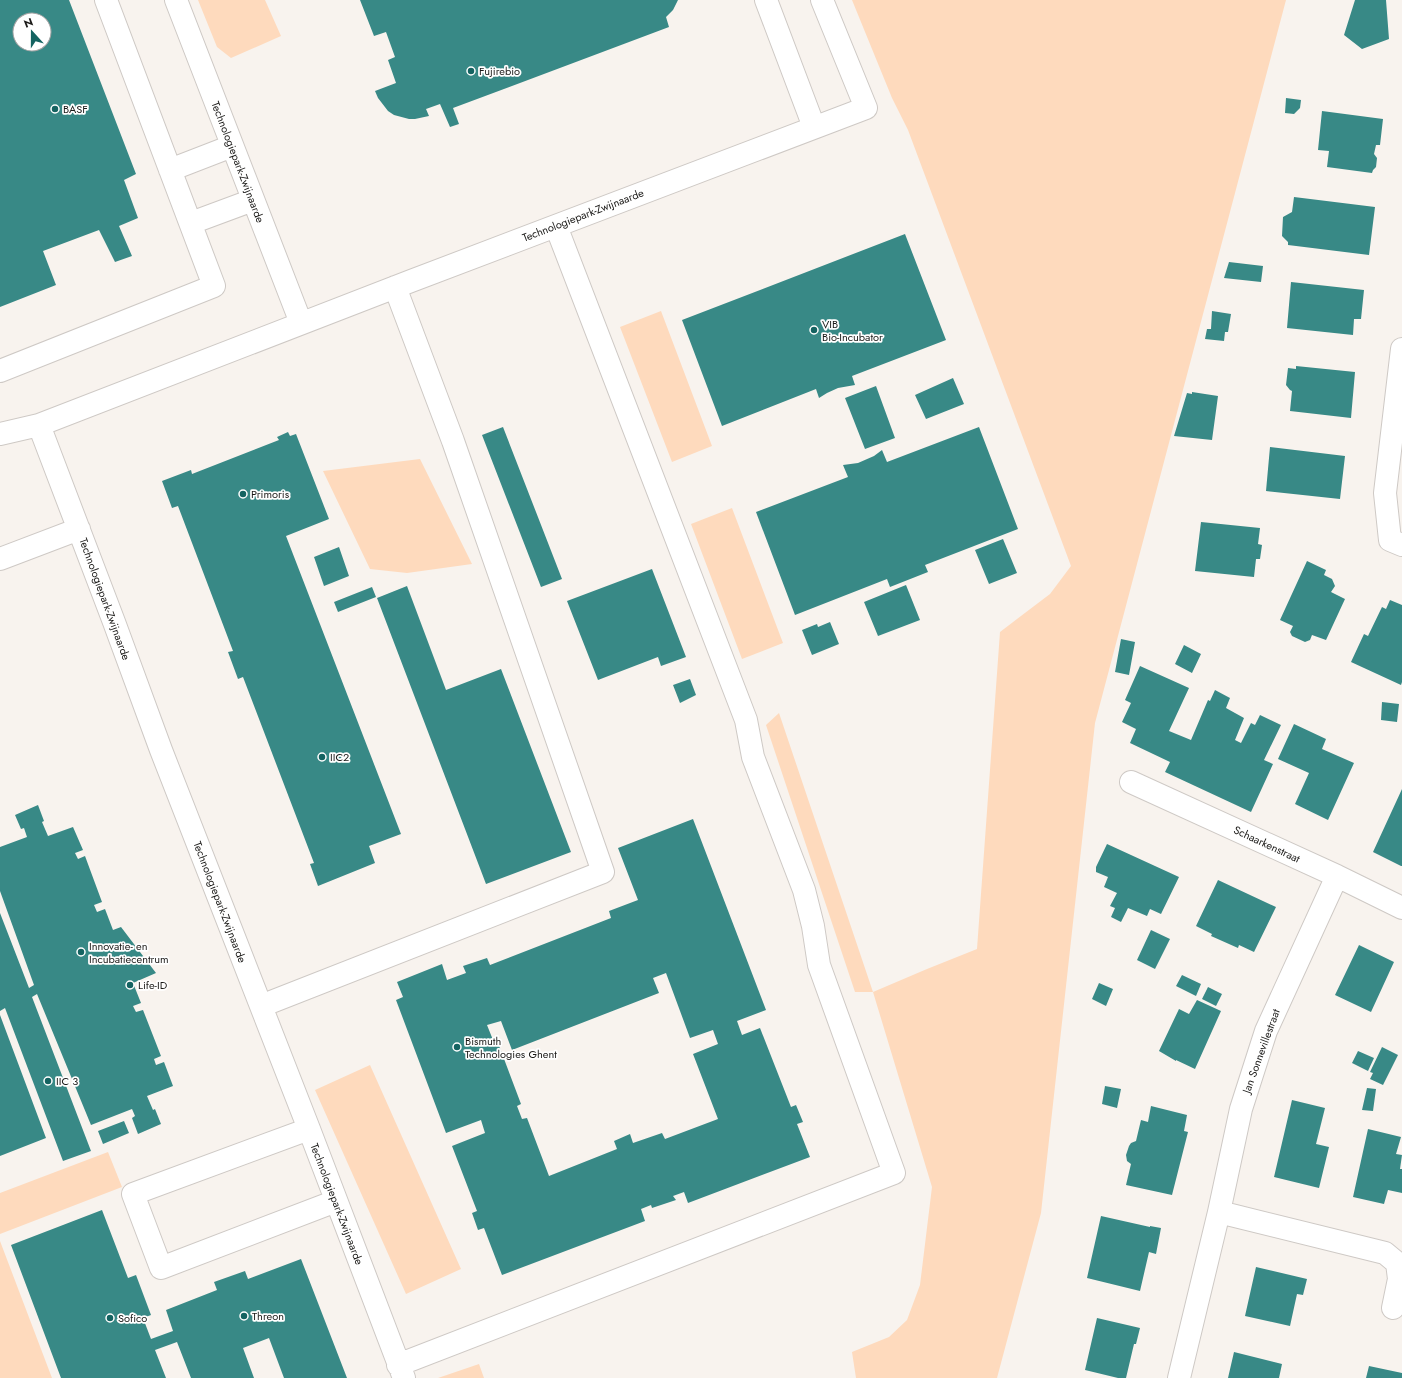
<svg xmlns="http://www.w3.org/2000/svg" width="1402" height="1378" font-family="Jost,sans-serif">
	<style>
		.green { fill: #fedabd }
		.building { fill: #388986; fill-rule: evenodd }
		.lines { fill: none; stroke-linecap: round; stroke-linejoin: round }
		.minor-casing { stroke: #cec9c5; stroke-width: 24 }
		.minor { stroke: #fff; stroke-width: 22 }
		.poi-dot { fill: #146361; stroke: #fff; stroke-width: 1.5 }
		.labels { text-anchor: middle; stroke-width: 3.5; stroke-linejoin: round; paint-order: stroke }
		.poi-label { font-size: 11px; fill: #1b1a18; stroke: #fff; text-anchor: start }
		.street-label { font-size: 11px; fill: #1b1a18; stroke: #fff }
	</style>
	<rect width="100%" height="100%" fill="#f8f3ee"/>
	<path class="green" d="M 198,0 L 265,0 L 281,36 L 231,58 L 217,47 Z
		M 852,0 L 1286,0 L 1095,723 L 1041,1213 L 997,1378 L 856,1378 L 852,1352 L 889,1337 L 907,1320 L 920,1285 L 932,1187 L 873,992 L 855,992 L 766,725 L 779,713 L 873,992 L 927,969 L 977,949 L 1000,632 L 1050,594 L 1071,566 L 908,130 L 892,98 Z
		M 661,311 L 712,446 L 672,462 L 620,327 Z
		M 420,459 L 472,564 L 407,573 L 370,569 L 323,471 Z
		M 732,508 L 783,643 L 742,659 L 691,524 Z
		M 370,1065 L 461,1269 L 406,1294 L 315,1090 Z
		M 108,1152 L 122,1187 L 0,1234 L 0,1193 Z
		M 0,1241 L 52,1378 L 0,1378 Z
		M 479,1364 L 484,1378 L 438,1378 Z"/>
	<path class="building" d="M 0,0 L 69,0 L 136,174 L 124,180 L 138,218 L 119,226 L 132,256 L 115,262 L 99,230 L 43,251 L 56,285 L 0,307 ZM 20,20 L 44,20 L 44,44 L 20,44 Z
		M 360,0 L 678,0 L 673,10 L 666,17 L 669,27 L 453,108 L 459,124 L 450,127 L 440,104 L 426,109 L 429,116 L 415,119 L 409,119 L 394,115 L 388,111 L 378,98 L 375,91 L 396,83 L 388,60 L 395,57 L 386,32 L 374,36 Z
		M 1355,0 L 1386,0 L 1389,39 L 1362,49 L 1344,35 Z
		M 1286,98 L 1301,100 L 1300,108 L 1294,114 L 1285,113 Z
		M 1322,111 L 1383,119 L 1380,145 L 1376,145 L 1374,154 L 1377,158 L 1376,167 L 1373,170 L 1372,173 L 1327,167 L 1329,151 L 1318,150 Z
		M 1294,197 L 1375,207 L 1369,255 L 1288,245 L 1288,242 L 1282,236 L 1283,217 L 1292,212 Z
		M 905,234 L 946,340 L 852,376 L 855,385 L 838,388 L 827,393 L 819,398 L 816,389 L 722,426 L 682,320 Z
		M 1229,262 L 1263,266 L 1261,282 L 1224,278 Z
		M 1291,282 L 1364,290 L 1361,319 L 1354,319 L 1353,335 L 1287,328 Z
		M 1212,311 L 1231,314 L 1228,332 L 1225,332 L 1224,341 L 1205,339 L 1207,329 L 1211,329 Z
		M 1296,366 L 1355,372 L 1351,418 L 1290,411 L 1292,391 L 1290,390 L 1286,385 L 1288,368 L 1296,369 Z
		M 953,378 L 964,404 L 926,419 L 915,395 Z
		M 876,386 L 895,438 L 865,449 L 845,398 Z
		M 1192,392 L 1218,396 L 1212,440 L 1174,436 L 1187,393 L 1192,394 Z
		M 503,427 L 562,579 L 541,587 L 482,435 Z
		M 979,427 L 1018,529 L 925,565 L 928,572 L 890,587 L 887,579 L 795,615 L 756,512 L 848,477 L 843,465 L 858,463 L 874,456 L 882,450 L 887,462 Z
		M 288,432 L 290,436 L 296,434 L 329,519 L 286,536 L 401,834 L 369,846 L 375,863 L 318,886 L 310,864 L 314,863 L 243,677 L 238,679 L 228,652 L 233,651 L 178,506 L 172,508 L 162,481 L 191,470 L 192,474 L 279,440 L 277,437 Z
		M 1270,447 L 1345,456 L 1340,499 L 1266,491 Z
		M 1201,522 L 1260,528 L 1258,544 L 1262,545 L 1260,559 L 1256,559 L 1254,577 L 1195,571 Z
		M 1003,539 L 1017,573 L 989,584 L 975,550 Z
		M 339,547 L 349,576 L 324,586 L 314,557 Z
		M 1307,561 L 1326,570 L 1324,575 L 1332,579 L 1335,586 L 1331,592 L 1345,599 L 1326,640 L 1312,635 L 1310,640 L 1305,642 L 1292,636 L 1290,632 L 1293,626 L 1280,620 Z
		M 652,569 L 686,657 L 661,666 L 658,657 L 598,680 L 567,601 Z
		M 906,585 L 920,620 L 878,636 L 864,602 Z
		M 407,586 L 446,690 L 501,669 L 571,852 L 486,884 L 377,598 Z
		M 372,587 L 376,597 L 338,612 L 334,602 Z
		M 1390,600 L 1402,605 L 1402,682 L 1401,685 L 1351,662 L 1364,634 L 1368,636 L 1382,607 L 1386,609 Z
		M 830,622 L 839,644 L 812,655 L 802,630 L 817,624 L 818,627 Z
		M 1121,639 L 1135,642 L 1129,675 L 1115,672 Z
		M 1184,645 L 1201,654 L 1192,673 L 1175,664 Z
		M 1140,666 L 1189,688 L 1169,731 L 1191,740 L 1208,700 L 1210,701 L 1215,690 L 1230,698 L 1226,708 L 1244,718 L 1235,740 L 1241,743 L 1251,723 L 1255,725 L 1260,715 L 1281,725 L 1264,760 L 1273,764 L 1251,812 L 1165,772 L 1170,762 L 1130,743 L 1136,729 L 1122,722 L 1131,703 L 1125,700 Z
		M 690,679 L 696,695 L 680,703 L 673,685 Z
		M 1382,702 L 1399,704 L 1397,722 L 1381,720 Z
		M 1294,724 L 1326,739 L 1322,749 L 1354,763 L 1328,820 L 1295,804 L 1309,773 L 1278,759 Z
		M 1402,789 L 1402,866 L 1401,866 L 1373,852 Z
		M 38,805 L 44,821 L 42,822 L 48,836 L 73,827 L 83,850 L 75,853 L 78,859 L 85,856 L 102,902 L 94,905 L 97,912 L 105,909 L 113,930 L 121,927 L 156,973 L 133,983 L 141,1003 L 133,1006 L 136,1012 L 143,1010 L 161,1056 L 154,1059 L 156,1065 L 164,1062 L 173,1086 L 147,1096 L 153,1110 L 155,1109 L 161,1124 L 138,1134 L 132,1118 L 135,1116 L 132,1109 L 91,1125 L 37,994 L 32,997 L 91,1151 L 63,1161 L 5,1008 L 0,1011 L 0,913 L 29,988 L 34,985 L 0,891 L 0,847 L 27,837 L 24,828 L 21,829 L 15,815 Z
		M 693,819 L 766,1010 L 737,1021 L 742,1035 L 760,1028 L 791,1107 L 796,1105 L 803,1122 L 797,1124 L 810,1157 L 688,1203 L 684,1192 L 673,1196 L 676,1200 L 652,1208 L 651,1205 L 641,1209 L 645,1221 L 502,1275 L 484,1228 L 478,1230 L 472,1213 L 477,1211 L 452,1146 L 485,1133 L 481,1120 L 446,1133 L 396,1000 L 403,997 L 397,982 L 442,964 L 447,980 L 466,973 L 463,966 L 487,958 L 490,965 L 611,918 L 609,911 L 638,900 L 618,848 ZM 666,973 L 690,1038 L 713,1030 L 718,1044 L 693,1054 L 718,1119 L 665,1139 L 662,1133 L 633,1143 L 630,1134 L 614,1141 L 617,1149 L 549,1176 L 527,1118 L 522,1119 L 517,1106 L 521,1104 L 498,1043 L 495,1045 L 487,1025 L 501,1021 L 512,1050 L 659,993 L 653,978 Z
		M 1107,844 L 1179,877 L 1161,914 L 1150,909 L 1147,916 L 1128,908 L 1121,922 L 1111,917 L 1115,908 L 1110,906 L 1117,893 L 1104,887 L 1108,877 L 1096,872 L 1096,867 Z
		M 1218,880 L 1276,907 L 1254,952 L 1239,945 L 1238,948 L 1211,936 L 1212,934 L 1196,926 Z
		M 1151,930 L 1170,939 L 1155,969 L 1137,960 Z
		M 1359,945 L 1394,962 L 1371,1012 L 1335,995 Z
		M 1182,975 L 1201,984 L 1196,996 L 1176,986 Z
		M 1099,983 L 1113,989 L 1106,1006 L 1092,999 Z
		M 1208,987 L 1222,994 L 1216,1006 L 1202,999 Z
		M 1197,1000 L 1221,1011 L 1195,1069 L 1176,1060 L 1176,1061 L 1159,1051 L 1179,1009 L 1189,1014 Z
		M 0,1015 L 46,1138 L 0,1156 Z
		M 1382,1047 L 1398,1055 L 1383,1085 L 1370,1079 L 1373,1073 L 1370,1072 Z
		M 1358,1051 L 1374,1058 L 1368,1071 L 1352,1063 Z
		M 1105,1086 L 1121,1089 L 1117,1108 L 1102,1104 Z
		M 1367,1088 L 1376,1089 L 1373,1111 L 1362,1110 Z
		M 1292,1100 L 1325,1108 L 1316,1144 L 1329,1147 L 1319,1188 L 1274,1177 Z
		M 1151,1106 L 1187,1115 L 1184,1131 L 1188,1132 L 1172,1195 L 1126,1185 L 1131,1164 L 1127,1161 L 1126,1155 L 1129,1146 L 1131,1143 L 1136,1141 L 1141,1120 L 1148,1122 Z
		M 124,1121 L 129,1133 L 103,1144 L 98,1131 Z
		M 1368,1129 L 1401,1137 L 1396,1154 L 1402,1155 L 1400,1169 L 1402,1169 L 1402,1193 L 1388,1190 L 1384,1204 L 1353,1197 Z
		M 102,1210 L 128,1278 L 136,1275 L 151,1315 L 143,1318 L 151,1339 L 173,1331 L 166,1310 L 217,1290 L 214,1282 L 245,1271 L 248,1279 L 301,1259 L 347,1378 L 284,1378 L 269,1338 L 243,1348 L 254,1378 L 191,1378 L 177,1342 L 155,1350 L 166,1378 L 61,1378 L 11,1245 Z
		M 1101,1216 L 1150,1227 L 1150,1226 L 1161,1228 L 1156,1254 L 1149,1252 L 1140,1291 L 1087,1278 Z
		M 1256,1267 L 1307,1279 L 1303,1295 L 1297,1294 L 1290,1326 L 1245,1316 Z
		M 1097,1318 L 1140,1328 L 1136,1344 L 1134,1344 L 1126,1378 L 1118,1378 L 1085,1370 Z
		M 1234,1352 L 1282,1364 L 1279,1378 L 1228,1378 Z
		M 1369,1366 L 1402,1373 L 1402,1378 L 1366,1378 Z"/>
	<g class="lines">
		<g class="minor-casing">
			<path id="minor" d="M 176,0 L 301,323
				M 766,0 L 814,127
				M 170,170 L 232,146
				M 191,223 L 253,200
				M 1402,349 L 1385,493 L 1390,540 L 1402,545
				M 0,371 L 214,286 L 106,0
				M 39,425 L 114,622 L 161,750 L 309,1129 L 404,1378
				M 0,434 L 39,425 L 411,281 L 866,108 L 822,0
				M 0,559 L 79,529
				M 1131,782 L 1337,876 L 1402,908
				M 261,1006 L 603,872 L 453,441 L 395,287
				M 309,1129 L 133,1194 L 161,1268 L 336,1201
				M 1219,1212 L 1385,1253 L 1397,1263 L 1399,1279 L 1393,1308
				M 398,1365 L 894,1173 L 819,965 L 813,926 L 804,890 L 753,757 L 746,720 L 556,226
				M 1179,1378 L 1219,1212 L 1241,1109 L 1266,1031 L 1337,876"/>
		</g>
		<use href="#minor" class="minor"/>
	</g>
	<g class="poi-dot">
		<circle cx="471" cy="71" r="4"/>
		<circle cx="55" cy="109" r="4"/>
		<circle cx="814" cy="330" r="4"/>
		<circle cx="243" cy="494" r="4"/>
		<circle cx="322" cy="757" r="4"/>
		<circle cx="81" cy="952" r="4"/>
		<circle cx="130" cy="985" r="4"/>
		<circle cx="457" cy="1047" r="4"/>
		<circle cx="48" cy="1081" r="4"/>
		<circle cx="244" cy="1316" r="4"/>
		<circle cx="110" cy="1318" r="4"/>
	</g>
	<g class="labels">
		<g class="poi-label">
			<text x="479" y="75">Fujirebio</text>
			<text x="63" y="113">BASF</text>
			<text x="822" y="328">VIB<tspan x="822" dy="13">Bio-Incubator</tspan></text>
			<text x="251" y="498">Primoris</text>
			<text x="330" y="761">IIC2</text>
			<text x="89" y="950">Innovatie- en<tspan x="89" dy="13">Incubatiecentrum</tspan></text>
			<text x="138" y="989">Life-ID</text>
			<text x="465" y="1045">Bismuth<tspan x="465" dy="13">Technologies Ghent</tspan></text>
			<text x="56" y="1085">IIC 3</text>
			<text x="252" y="1320">Threon</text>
			<text x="118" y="1322">Sofico</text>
		</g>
		<g class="street-label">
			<text transform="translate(238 162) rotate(69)" y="4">Technologiepark-Zwijnaarde</text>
			<text transform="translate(583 215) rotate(-21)" y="4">Technologiepark-Zwijnaarde</text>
			<text transform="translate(105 599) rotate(70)" y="4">Technologiepark-Zwijnaarde</text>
			<text transform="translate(1267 844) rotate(25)" y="4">Schaarkenstraat</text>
			<text transform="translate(220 902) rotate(69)" y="4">Technologiepark-Zwijnaarde</text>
			<text transform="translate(1261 1051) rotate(-70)" y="4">Jan Sonnevillestraat</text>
			<text transform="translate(337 1204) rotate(69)" y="4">Technologiepark-Zwijnaarde</text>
		</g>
	</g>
	<g transform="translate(32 32) rotate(339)"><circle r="19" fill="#ffffff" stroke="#a4a3a3"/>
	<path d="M0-3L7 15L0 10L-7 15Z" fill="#146361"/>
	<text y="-6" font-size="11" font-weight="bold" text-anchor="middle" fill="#1b1a18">N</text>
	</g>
</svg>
